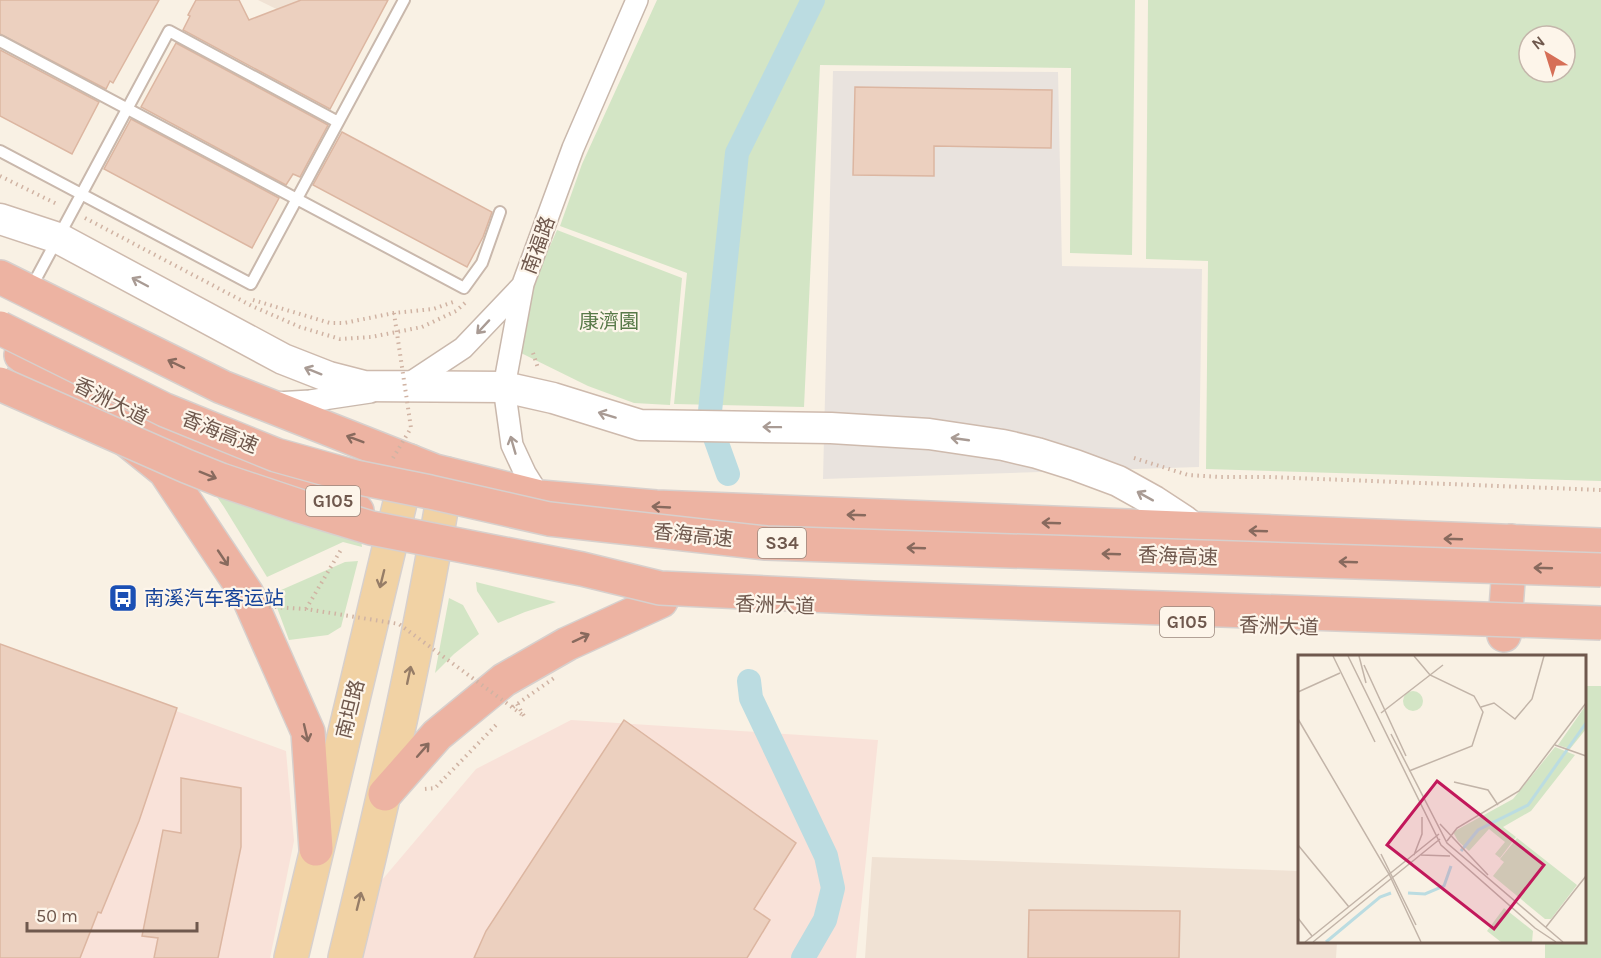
<svg xmlns="http://www.w3.org/2000/svg" width="1601" height="958" font-family="Karla,'Noto Sans SC',sans-serif">
	<style>
		.residential { fill: #f0e2d4 }
		.commercial { fill: #f9e2d9 }
		.industrial { fill: #e9e3de }
		.green { fill: #d3e5c5; fill-rule: evenodd }
		.lines { fill: none; stroke-linecap: round; stroke-linejoin: round }
		.canal { stroke: #bbdce1; stroke-width: 24 }
		.building { fill: #ecd0bf; stroke: #dcb6a1; stroke-width: 1.5 }
		.lane-casing { stroke: #c9b8ac; stroke-width: 14 }
		.street-casing { stroke: #c9b8ac; stroke-width: 24 }
		.secondary-casing { stroke: #cebaad; stroke-width: 33 }
		.primary-casing { stroke: #d7d0cd; stroke-width: 36 }
		.highway-casing { stroke: #d7d0cd; stroke-width: 36 }
		.path { stroke: #d0b3a3; stroke-width: 4; stroke-dasharray: 1.5 4.5; stroke-linecap: butt }
		.lane { stroke: #fff; stroke-width: 10 }
		.street { stroke: #fff; stroke-width: 21 }
		.secondary { stroke: #fff; stroke-width: 30 }
		.primary { stroke: #f1d2a4; stroke-width: 33 }
		.highway { stroke: #edb3a2; stroke-width: 33 }
		.highway-bridge-casing { stroke: #d7d0cd; stroke-width: 36; stroke-linecap: butt }
		.path-bridge { stroke: #d0b3a3; stroke-width: 4; stroke-dasharray: 1.5 4.5; stroke-linecap: butt }
		.highway-bridge { stroke: #edb3a2; stroke-width: 33 }
		.oneway { stroke: #a99b94 }
		.oneway2 { stroke: #886a5e }
		.oneway3 { stroke: #967d67 }
		.labels { text-anchor: middle; stroke-width: 4.5; stroke-linejoin: round; paint-order: stroke }
		.shield { fill: #fdf5ea; stroke: #9a877c; stroke-width: 1.5 }
		.shield-label { font-size: 18px; font-weight: bold; fill: #6f584d }
		.street-label { font-size: 20px; fill: #6f584d; stroke: #fdf5ea }
		.park-label { font-size: 20px; fill: #597a49; stroke: #fdf5ea }
		.transit-label { font-size: 20px; fill: #164399; stroke: #fdf5ea; text-anchor: start }
		.inset-river { fill: none; stroke: #bbdce1; stroke-width: 3 }
		.inset-road { fill: none; stroke: #c2b4a8; stroke-width: 1.5 }
		.view { fill: #c2185b; fill-opacity: 0.15; stroke: #c2185b; stroke-width: 3 }
		.inset-edge { fill: none; stroke: #6f584d; stroke-width: 3 }
	</style>
	<rect width="100%" height="100%" fill="#f9f1e4"/>
	<path class="residential" d="M 258,0 L 337,0 L 317,29 Z
		M 872,857 L 1299,871 L 1300,942 L 1337,942 L 1336,958 L 865,958 Z"/>
	<path class="commercial" d="M 0,647 L 286,751 L 294,841 L 270,958 L 0,958 Z
		M 571,720 L 878,740 L 856,958 L 362,958 L 376,887 L 476,769 Z"/>
	<path class="industrial" d="M 833,71 L 1058,72 L 1062,266 L 1202,269 L 1199,467 L 823,479 Z"/>
	<path class="green" d="M 657,0 L 1135,0 L 1132,255 L 1070,253 L 1071,68 L 820,65 L 804,407 L 674,404 L 687,273 L 560,226 L 582,164 Z
		M 1148,0 L 1601,0 L 1601,481 L 1206,469 L 1208,261 L 1146,259 ZM 1529,36 L 1565,36 L 1565,72 L 1529,72 Z
		M 557,230 L 682,278 L 670,405 L 634,403 L 588,386 L 521,353 L 533,285 Z
		M 206,481 L 361,538 L 362,547 L 343,542 L 267,577 L 224,507 Z
		M 358,561 L 341,627 L 328,635 L 289,640 L 272,594 L 345,562 Z
		M 476,582 L 556,602 L 525,612 L 498,623 L 477,591 Z
		M 449,598 L 463,605 L 479,634 L 454,654 L 435,673 Z
		M 1585,686 L 1601,686 L 1601,958 L 1545,958 L 1545,942 L 1584,942 Z"/>
	<g class="lines">
		<path class="canal" d="M 728,474 L 709,421 L 737,153 L 813,0
			M 749,681 L 751,698 L 826,856 L 833,888 L 825,920 L 803,958"/>
	</g>
	<path class="building" d="M 0,0 L 159,0 L 113,83 L 110,81 L 106,89 L 0,34 Z
		M 196,0 L 239,0 L 249,20 L 301,0 L 388,0 L 330,109 L 183,30 L 190,16 L 188,15 Z
		M 176,43 L 328,125 L 300,177 L 293,174 L 286,185 L 141,107 Z
		M 0,50 L 99,102 L 72,154 L 0,116 Z
		M 855,87 L 1052,90 L 1051,148 L 934,146 L 934,176 L 853,175 Z
		M 131,119 L 279,198 L 252,248 L 104,169 Z
		M 342,132 L 492,212 L 483,237 L 467,267 L 313,185 Z
		M 0,644 L 177,708 L 139,821 L 101,913 L 98,912 L 80,958 L 0,958 Z
		M 624,720 L 796,843 L 754,909 L 770,920 L 747,958 L 474,958 L 486,931 Z
		M 181,778 L 241,788 L 241,847 L 218,958 L 154,958 L 158,938 L 142,936 L 163,830 L 181,833 Z
		M 1029,910 L 1180,911 L 1179,958 L 1028,958 Z"/>
	<g class="lines">
		<g class="lane-casing">
			<path id="lane" d="M 0,41 L 464,288 L 482,263 L 500,212
				M 0,151 L 251,284 L 404,0
				M 31,288 L 169,31 L 338,122"/>
		</g>
		<g class="street-casing">
			<path id="street" d="M 404,387 L 463,348 L 523,285
				M 276,403 L 310,401 L 370,392
				M 540,497 L 525,473 L 512,445 L 504,387 L 523,284 L 573,148 L 637,0"/>
		</g>
		<g class="secondary-casing">
			<path id="secondary" d="M 0,219 L 58,238 L 283,359 L 329,377 L 364,386 L 504,387 L 553,398 L 640,425 L 831,428 L 929,434 L 1003,445 L 1037,453 L 1075,465 L 1118,481 L 1154,501 L 1183,520 L 1193,528"/>
		</g>
		<g class="primary-casing">
			<path id="primary" d="M 291,958 L 410,461
				M 345,958 C 384,798 421,637 447,474"/>
		</g>
		<g class="highway-casing">
			<path id="highway" d="M 0,277 L 222,387 L 435,471 L 540,497 L 656,507 L 1601,545
				M 21,355 L 165,471 L 247,594 L 308,732 L 316,849
				M 122,406 L 158,425 L 357,511
				M 1504,635 L 1511,541
				M 385,794 L 437,735 L 504,680 L 567,644 L 661,601"/>
		</g>
		<path class="path" d="M 0,176 L 59,205
			M 85,218 L 252,306 L 300,327 L 340,339 L 371,337 L 422,327 L 456,311 L 465,303
			M 253,300 L 330,323 L 344,323 L 394,313 L 433,309 L 456,301
			M 533,353 L 538,368
			M 1134,458 L 1188,475 L 1221,477 L 1269,477 L 1601,490
			M 517,704 L 524,716
			M 425,789 L 435,788 L 496,725"/>
		<use href="#lane" class="lane"/>
		<use href="#street" class="street"/>
		<use href="#secondary" class="secondary"/>
		<use href="#primary" class="primary"/>
		<use href="#highway" class="highway"/>
		<g class="highway-bridge-casing">
			<path id="highway-bridge" d="M 0,328 L 165,410 L 276,455 L 355,477 L 430,492 L 549,519 L 766,543 L 1601,570
				M 0,384 L 186,466 L 221,480 L 299,506 L 371,528 L 582,569 L 660,588 L 873,598 L 1601,623"/>
		</g>
		<path class="path-bridge" d="M 393,458 L 411,428 L 394,313
			M 227,604 L 306,609 L 399,624 L 524,716
			M 306,609 L 342,548
			M 513,707 L 554,678"/>
		<use href="#highway-bridge" class="highway-bridge"/>
	</g>
	<defs><path id="oneway-shaft" d="M-6 0H5M1.5-3L5.5 0L1.5 3" fill="none" stroke-width="1.6" stroke-linecap="round" stroke-linejoin="round" transform="scale(1.5)"/></defs>
	<g class="oneway">
		<use href="#oneway-shaft" transform="translate(140 282) rotate(-152)"/>
		<use href="#oneway-shaft" transform="translate(483 327) rotate(133)"/>
		<use href="#oneway-shaft" transform="translate(313 371) rotate(-158)"/>
		<use href="#oneway-shaft" transform="translate(607 415) rotate(-163)"/>
		<use href="#oneway-shaft" transform="translate(772 427) rotate(-179)"/>
		<use href="#oneway-shaft" transform="translate(960 439) rotate(-172)"/>
		<use href="#oneway-shaft" transform="translate(513 445) rotate(-106)"/>
		<use href="#oneway-shaft" transform="translate(1145 496) rotate(-151)"/>
	</g>
	<g class="oneway2">
		<use href="#oneway-shaft" transform="translate(176 364) rotate(-154)"/>
		<use href="#oneway-shaft" transform="translate(355 439) rotate(-159)"/>
		<use href="#oneway-shaft" transform="translate(208 475) rotate(22)"/>
		<use href="#oneway-shaft" transform="translate(661 507) rotate(-177)"/>
		<use href="#oneway-shaft" transform="translate(856 515) rotate(-178)"/>
		<use href="#oneway-shaft" transform="translate(1051 523) rotate(-178)"/>
		<use href="#oneway-shaft" transform="translate(1258 531) rotate(-178)"/>
		<use href="#oneway-shaft" transform="translate(1453 539) rotate(-178)"/>
		<use href="#oneway-shaft" transform="translate(916 548) rotate(-178)"/>
		<use href="#oneway-shaft" transform="translate(1111 554) rotate(-178)"/>
		<use href="#oneway-shaft" transform="translate(223 558) rotate(56)"/>
		<use href="#oneway-shaft" transform="translate(1348 562) rotate(-178)"/>
		<use href="#oneway-shaft" transform="translate(1543 568) rotate(-178)"/>
		<use href="#oneway-shaft" transform="translate(581 638) rotate(-25)"/>
		<use href="#oneway-shaft" transform="translate(306 733) rotate(77)"/>
		<use href="#oneway-shaft" transform="translate(423 750) rotate(-49)"/>
	</g>
	<g class="oneway3">
		<use href="#oneway-shaft" transform="translate(382 579) rotate(104)"/>
		<use href="#oneway-shaft" transform="translate(409 675) rotate(-78)"/>
		<use href="#oneway-shaft" transform="translate(359 901) rotate(-76)"/>
	</g>
	<defs>
		<g id="bus-square" transform="scale(1.5)"><rect x="-9" y="-9" width="18" height="18" rx="4" fill="#1a4fb4" stroke="#fdf5ea"/><path d="M-5-6H5V4H4V6H2V4H-2V6H-4V4H-5ZM-3.5-4V0h7V-4ZM-3.5 1.2v1.5H-2V1.2ZM2 1.2v1.5H3.5V1.2Z" fill="#fff"/></g>
	</defs>
	<g fill-rule="evenodd">
		<use href="#bus-square" x="123" y="598"/>
	</g>
	<g class="labels">
		<g class="shield">
			<rect x="306" y="486" width="54" height="30" rx="4.5"/>
			<rect x="758" y="528" width="48" height="30" rx="4.5"/>
			<rect x="1160" y="607" width="54" height="30" rx="4.5"/>
		</g>
		<g class="shield-label">
			<text x="333" y="507">G105</text>
			<text x="782" y="549">S34</text>
			<text x="1187" y="628">G105</text>
		</g>
		<g class="street-label">
			<text transform="translate(538 245) rotate(-70)" y="7">南福路</text>
			<text transform="translate(111 401) rotate(27)" y="7">香洲大道</text>
			<text transform="translate(220 432) rotate(22)" y="7">香海高速</text>
			<text transform="translate(693 535) rotate(6)" y="7">香海高速</text>
			<text transform="translate(1178 556) rotate(2)" y="7">香海高速</text>
			<text transform="translate(775 605) rotate(2)" y="7">香洲大道</text>
			<text transform="translate(1279 626) rotate(2)" y="7">香洲大道</text>
			<text transform="translate(350 709) rotate(-76)" y="7">南坦路</text>
		</g>
		<g class="park-label">
			<text x="609" y="328">康濟園</text>
		</g>
		<g class="transit-label">
			<text x="144" y="605">南溪汽车客运站</text>
		</g>
	</g>
	<g transform="translate(1298 655)">
		<rect width="288" height="288" fill="#f9f1e4"/>
		<path d="M105 46a10 10 0 1 1 20 0a10 10 0 1 1-20 0ZM 288,50 L 288,74 L 272,94 L 260,90 ZM 257,92 L 277,100 L 233,156 L 205,172 L 218,182 L 202,203 L 197,199 L 207,187 L 191,174 L 171,196 L 160,186 L 155,177 L 215,144 ZM 219,183 L 279,230 L 253,264 L 247,264 L 195,221 L 206,207 L 202,204 ZM 206,253 L 235,276 L 234,287 L 203,287 L 189,276 Z" fill="#d3e5c5"/>
		<path class="inset-river" d="M 163,196 L 180,175 L 230,150 L 288,68M 110,238 L 127,239 L 146,231 L 153,211M 28,287 L 82,242 L 93,238"/>
		<path class="inset-road" d="M 35,1 L 77,87M 50,1 L 143,190 L 237,273 L 258,287M 61,1 L 68,28M 66,10 L 108,101M 0,37 L 42,18M 183,52 L 196,48 L 217,64 L 234,44 L 246,1M 83,58 L 145,10M 0,64 L 91,219 L 123,287M 93,79 L 149,188 L 265,287M 257,90 L 288,101M 111,116 L 174,91 L 185,57 L 176,41 L 132,20 L 116,1M 156,127 L 190,135 L 200,150M 142,169 L 190,220M 149,186 L 159,173 L 221,136 L 288,48M 0,190 L 51,252M 83,199 L 118,270M 116,200 L 124,179 L 124,162M 123,200 L 152,201M 0,263 L 14,281M 248,272 L 288,221M 7,287 L 141,179M 15,287 L 142,184"/>
		<path class="view" d="M 139,126 L 246,210 L 196,274 L 89,190 Z"/>
		<rect width="288" height="288" class="inset-edge"/>
	</g>
	<g transform="translate(1547 54) rotate(322)"><circle r="28" fill="#fdf5ea" stroke="#c4b6ab" stroke-width="1.5"/>
	<path d="M0-4.5L10 22L0 15L-10 22Z" fill="#d66f57"/>
	<text y="-9" font-size="16" font-weight="bold" text-anchor="middle" fill="#6f584d">N</text>
	</g>
	<path d="M27 922v9h170v-9" fill="none" stroke="#6f584d" stroke-width="3"/>
	<text x="36" y="922" font-size="18" fill="#6f584d" stroke="#fdf5ea" stroke-width="4.5" paint-order="stroke">50 m</text>
</svg>
